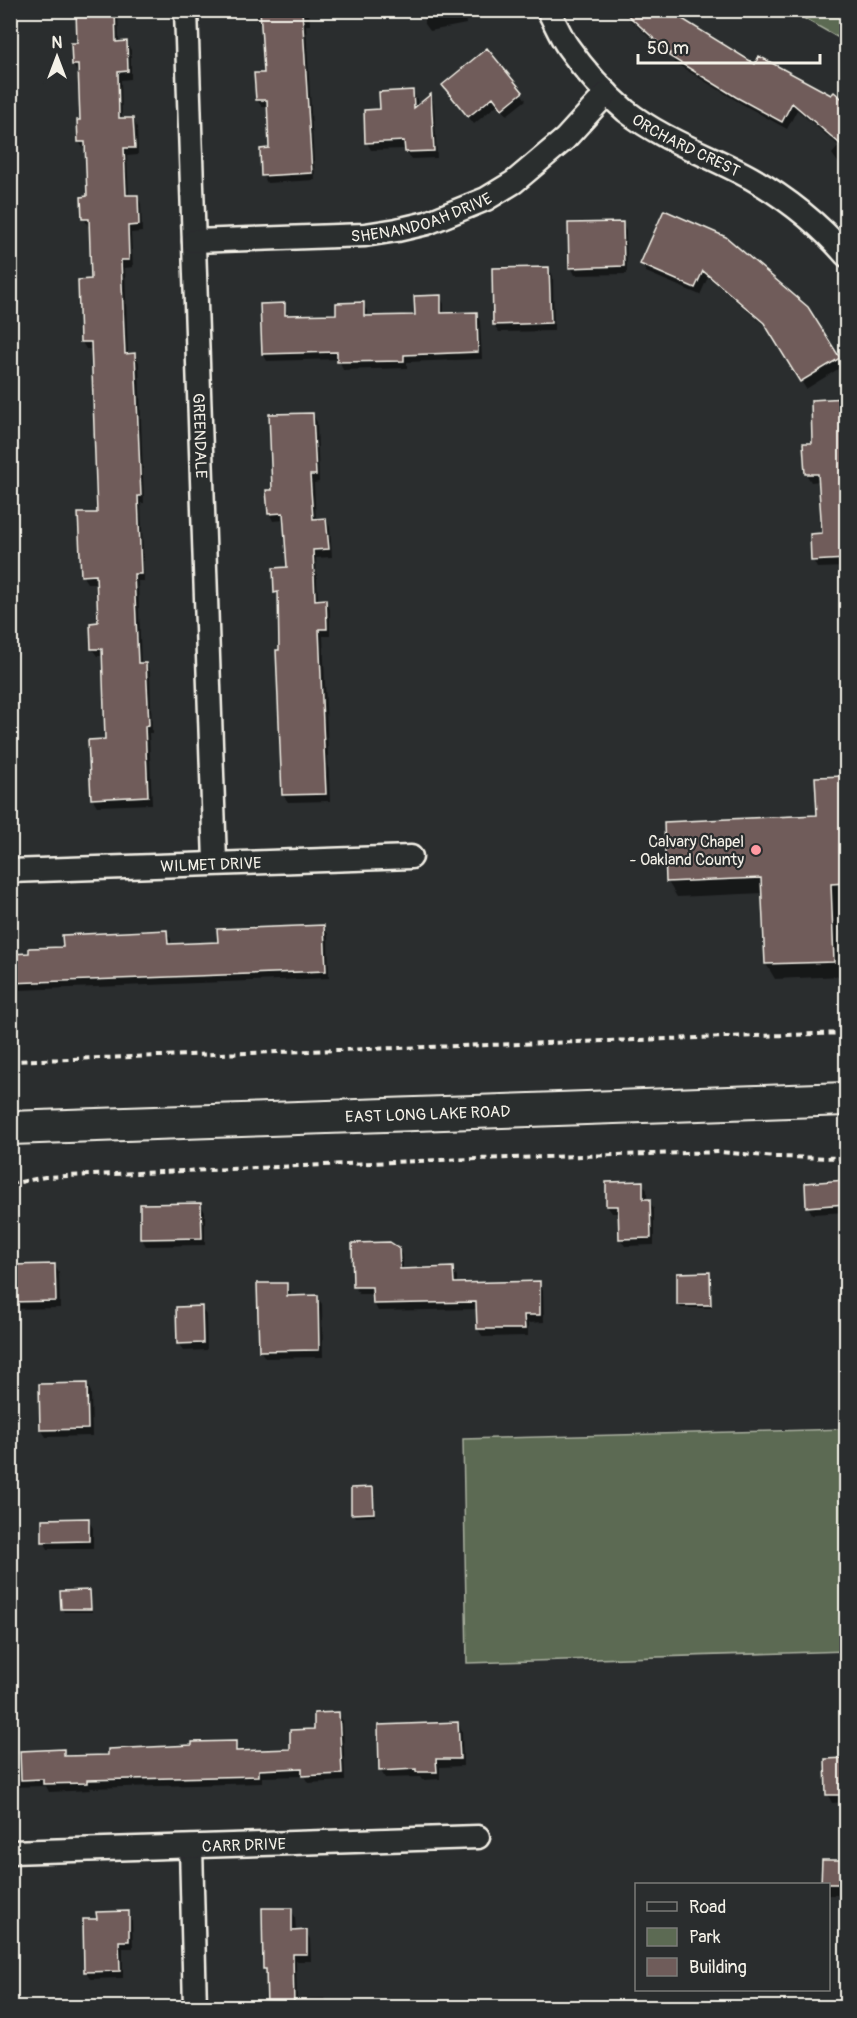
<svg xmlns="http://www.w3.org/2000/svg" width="857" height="2018" font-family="Pangolin,sans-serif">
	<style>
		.green { fill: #5c6a53; stroke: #a8ae9e; stroke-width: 1.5 }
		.shadow { fill: #0007 }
		.building { fill: #6f5c5a; stroke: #f4f1e8; stroke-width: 1.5 }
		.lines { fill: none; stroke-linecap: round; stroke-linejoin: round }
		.street-casing { stroke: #f4f1e8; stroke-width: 27 }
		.secondary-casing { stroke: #f4f1e8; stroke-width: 36 }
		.path { stroke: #f4f1e8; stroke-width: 4; stroke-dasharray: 6 4.5; stroke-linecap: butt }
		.street { stroke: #2a2d2e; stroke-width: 22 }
		.secondary { stroke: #2a2d2e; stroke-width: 32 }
		.poi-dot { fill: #ff9aa2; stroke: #2a2d2e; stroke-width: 2 }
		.labels { text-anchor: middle; stroke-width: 4.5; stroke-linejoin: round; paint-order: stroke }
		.street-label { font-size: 16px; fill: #f4f1e8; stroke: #2a2d2e }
		.poi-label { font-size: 16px; fill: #f4f1e8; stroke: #2a2d2e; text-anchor: end }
	</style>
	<rect width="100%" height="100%" fill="#2a2d2e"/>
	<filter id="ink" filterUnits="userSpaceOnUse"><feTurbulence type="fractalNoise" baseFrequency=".0167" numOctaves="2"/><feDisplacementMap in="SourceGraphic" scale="12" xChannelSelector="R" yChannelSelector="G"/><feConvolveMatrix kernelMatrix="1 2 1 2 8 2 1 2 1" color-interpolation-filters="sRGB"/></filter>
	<g filter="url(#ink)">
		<path class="green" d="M 791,11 L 846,11 L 846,42 Z
			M 846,1429 L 846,1651 L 467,1663 L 463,1439 Z"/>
		<path class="shadow" d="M 78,10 L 118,10 L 119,43 L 126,43 L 131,50 L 131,79 L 121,80 L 122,120 L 132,119 L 137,127 L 138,155 L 127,156 L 129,196 L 137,196 L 141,204 L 142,232 L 131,233 L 133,267 L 125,268 L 128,355 L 135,355 L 139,362 L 144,503 L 141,503 L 144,581 L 138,581 L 141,665 L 146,664 L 150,672 L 152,733 L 149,733 L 152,804 L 97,806 L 92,798 L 107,741 L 103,656 L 97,656 L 92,649 L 100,624 L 98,583 L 87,583 L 82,575 L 99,514 L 93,349 L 86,349 L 82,342 L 93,281 L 91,226 L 88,226 L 84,218 L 89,198 L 87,149 L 84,149 L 79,142 L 82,121 L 80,72 L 77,72 L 73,65 L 79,44 Z
			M 257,10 L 309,10 L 310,25 L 306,25 L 315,180 L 267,183 L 263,175 L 271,149 L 269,107 L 262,107 L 257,100 L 266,74 L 262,28 L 257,20 Z
			M 423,10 L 464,10 L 466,24 L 430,31 L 425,24 Z
			M 619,10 L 685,10 L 688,16 L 683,22 L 755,66 L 831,97 L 834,94 L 846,104 L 846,170 L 837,161 L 832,154 L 839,146 L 797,110 L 787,129 L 742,104 L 675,63 L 670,56 Z
			M 444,85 L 521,93 L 526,100 L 507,115 L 498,104 L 474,124 Z
			M 412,91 L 417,99 L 417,107 L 430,97 L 434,104 L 437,158 L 411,159 L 406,149 L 371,150 L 367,143 Z
			M 664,212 L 807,308 L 843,366 L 806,389 L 771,331 L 708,277 L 700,295 L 646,272 L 642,264 Z
			M 622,223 L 626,231 L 627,274 L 575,275 L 571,267 Z
			M 548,268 L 553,276 L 554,331 L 499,332 L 494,325 Z
			M 440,296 L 444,304 L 444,315 L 476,313 L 480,321 L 482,359 L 407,362 L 407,368 L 343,370 L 339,359 L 267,361 L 263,354 L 284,305 L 289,317 L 338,315 L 363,304 L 367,311 L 367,317 L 416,316 Z
			M 846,400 L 846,567 L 817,568 L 813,560 L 823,535 L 820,481 L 811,482 L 806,474 L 814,444 L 812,401 Z
			M 312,414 L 317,422 L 319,482 L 314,483 L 316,520 L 326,519 L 330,527 L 332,557 L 316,558 L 318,601 L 325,601 L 330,609 L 330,636 L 323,636 L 330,801 L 288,802 L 283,795 L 279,599 L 276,592 L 288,569 L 285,520 L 273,521 L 269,513 L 274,491 Z
			M 846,777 L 846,931 L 840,931 L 842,976 L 775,979 L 766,964 L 763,893 L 677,897 L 668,882 L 818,817 L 817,779 Z
			M 323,927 L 328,934 L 329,978 L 19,990 L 19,1008 L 10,1008 L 10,956 L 31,955 L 166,932 L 171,939 L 171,945 L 219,943 Z
			M 846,1182 L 846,1212 L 812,1214 L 808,1206 L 806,1184 Z
			M 642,1183 L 647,1190 L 647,1201 L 649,1201 L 654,1209 L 654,1245 L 625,1246 L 620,1239 L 620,1213 L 612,1213 L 607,1206 Z
			M 200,1204 L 205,1212 L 205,1245 L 146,1246 L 142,1239 Z
			M 398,1249 L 403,1257 L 403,1270 L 452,1269 L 457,1276 L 457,1284 L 539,1283 L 543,1290 L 544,1322 L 528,1323 L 528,1336 L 483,1337 L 478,1329 L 478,1309 L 378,1311 L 374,1303 L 374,1294 L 359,1294 L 355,1287 Z
			M 10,1266 L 55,1266 L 59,1273 L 60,1308 L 10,1309 Z
			M 709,1274 L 711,1277 L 712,1308 L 681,1308 L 679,1305 Z
			M 286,1285 L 291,1292 L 291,1297 L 317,1297 L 322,1304 L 323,1357 L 265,1358 L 260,1350 Z
			M 201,1308 L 206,1315 L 207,1350 L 183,1351 L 179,1344 Z
			M 87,1384 L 91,1392 L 92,1436 L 46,1437 L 41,1429 Z
			M 372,1488 L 374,1492 L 375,1516 L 355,1517 L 353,1514 Z
			M 88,1520 L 93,1528 L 93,1549 L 48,1549 L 44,1542 Z
			M 90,1592 L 91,1595 L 92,1612 L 64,1612 L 62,1609 Z
			M 338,1714 L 343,1721 L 345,1781 L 308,1783 L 304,1776 L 262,1777 L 262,1783 L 90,1788 L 91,1790 L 49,1792 L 46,1786 L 10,1787 L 10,1755 L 63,1750 L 67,1758 L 109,1756 L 235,1742 L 239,1752 L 292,1750 Z
			M 458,1723 L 462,1731 L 463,1766 L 440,1767 L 440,1779 L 422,1780 L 420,1777 L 385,1778 L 381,1771 Z
			M 827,1760 L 846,1760 L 846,1802 L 832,1803 L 828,1795 Z
			M 824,1861 L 846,1862 L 846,1895 L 828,1895 L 828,1884 L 823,1884 Z
			M 291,1909 L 295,1917 L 296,1932 L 306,1932 L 310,1939 L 311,1961 L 296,1961 L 297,1999 L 325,1998 L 329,2008 L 268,2008 L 268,1974 L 265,1969 Z
			M 128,1912 L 132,1920 L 133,1948 L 123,1948 L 123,1978 L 90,1979 L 85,1971 L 98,1920 Z"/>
		<path class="building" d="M 76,10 L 115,10 L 116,42 L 127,41 L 128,71 L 118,72 L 119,118 L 133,118 L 135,148 L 124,148 L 126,195 L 138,195 L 139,225 L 128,226 L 129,260 L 121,260 L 125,354 L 135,353 L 141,496 L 138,496 L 141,574 L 134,574 L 138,663 L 146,663 L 149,725 L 145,726 L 148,796 L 91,799 L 88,740 L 105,739 L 102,649 L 91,649 L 90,623 L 98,622 L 96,575 L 81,576 L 78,513 L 97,513 L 91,342 L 80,342 L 78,280 L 91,279 L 89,219 L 82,219 L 81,197 L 87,196 L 85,142 L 78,142 L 77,120 L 80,120 L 78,65 L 72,65 L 71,43 L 77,43 Z
			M 260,10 L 302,10 L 312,173 L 261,176 L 260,149 L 269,148 L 267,100 L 256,100 L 254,73 L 264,73 Z
			M 622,10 L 668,10 L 755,64 L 759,56 L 831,95 L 834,92 L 846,102 L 846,149 L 792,103 L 782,122 L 736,97 L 669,56 L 670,53 Z
			M 487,48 L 523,92 L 502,109 L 493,97 L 468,117 L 442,85 Z
			M 413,90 L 414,108 L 431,94 L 434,151 L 405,152 L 404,141 L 365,143 L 364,110 L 380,109 L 379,92 Z
			M 664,210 L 726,237 L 808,307 L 840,358 L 800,382 L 764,323 L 703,271 L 695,288 L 640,264 Z
			M 623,222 L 624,266 L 569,268 L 568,223 Z
			M 549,267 L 551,323 L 493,325 L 492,268 Z
			M 441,295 L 441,313 L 477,312 L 478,352 L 404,355 L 404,361 L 337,362 L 337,352 L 262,354 L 260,304 L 285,303 L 285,315 L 336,314 L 336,303 L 364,302 L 364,316 L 415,315 L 414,296 Z
			M 846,398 L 846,559 L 811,561 L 810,534 L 822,533 L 818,474 L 805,474 L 803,443 L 812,443 L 811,400 Z
			M 313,413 L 316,475 L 310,475 L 313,519 L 326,518 L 329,549 L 313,550 L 315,600 L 326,599 L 327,629 L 319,629 L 326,794 L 282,795 L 276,650 L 279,650 L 278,592 L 274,593 L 273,568 L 287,567 L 283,513 L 268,514 L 266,490 L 272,490 L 269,414 Z
			M 846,776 L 846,883 L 831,884 L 834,962 L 765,964 L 761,878 L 666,882 L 664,822 L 817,815 L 815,777 Z
			M 324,925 L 326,971 L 10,983 L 10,954 L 29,953 L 29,948 L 63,947 L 62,935 L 167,930 L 168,944 L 218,942 L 217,929 Z
			M 846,1180 L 846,1204 L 806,1207 L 805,1183 Z
			M 643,1181 L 643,1199 L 650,1199 L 651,1238 L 619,1239 L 618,1206 L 606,1206 L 606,1182 Z
			M 201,1203 L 202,1238 L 140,1239 L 140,1204 Z
			M 390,1242 L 399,1248 L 400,1269 L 453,1267 L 454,1283 L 540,1281 L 540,1315 L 524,1315 L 525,1329 L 477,1329 L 476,1302 L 373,1304 L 372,1287 L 353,1287 L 352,1243 Z
			M 55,1264 L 56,1301 L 10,1302 L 10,1265 Z
			M 710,1272 L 711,1305 L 677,1305 L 677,1273 Z
			M 257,1283 L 287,1283 L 287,1296 L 318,1295 L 319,1350 L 259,1351 Z
			M 202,1306 L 203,1343 L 177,1344 L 176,1307 Z
			M 87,1383 L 88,1429 L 40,1430 L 39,1384 Z
			M 373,1487 L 374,1513 L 351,1514 L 351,1488 Z
			M 89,1518 L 89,1541 L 42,1542 L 42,1519 Z
			M 90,1590 L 91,1609 L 61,1609 L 60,1591 Z
			M 339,1712 L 342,1774 L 302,1776 L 302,1768 L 259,1770 L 259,1776 L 87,1780 L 87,1783 L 43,1784 L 43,1779 L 21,1780 L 20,1751 L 64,1749 L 64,1756 L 108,1755 L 108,1749 L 192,1745 L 192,1742 L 236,1741 L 236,1751 L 290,1749 L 290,1730 L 314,1729 L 314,1713 Z
			M 458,1722 L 460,1759 L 436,1759 L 437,1772 L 416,1772 L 416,1769 L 379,1771 L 378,1725 Z
			M 846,1758 L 846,1795 L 826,1795 L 825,1759 Z
			M 822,1860 L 846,1860 L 846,1884 L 821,1884 Z
			M 262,1908 L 292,1908 L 292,1931 L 307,1930 L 307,1954 L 293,1954 L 294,2007 L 267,2007 L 266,1969 L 263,1969 Z
			M 129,1911 L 129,1941 L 119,1941 L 120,1971 L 84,1972 L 83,1919 L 97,1919 L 96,1912 Z"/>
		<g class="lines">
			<g class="street-casing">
				<g id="street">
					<path id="s1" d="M 186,10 L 215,862"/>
					<path id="s2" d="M 548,10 C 555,22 560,36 568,47 C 584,70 605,93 626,111 C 664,141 710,155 751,178 C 788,199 819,224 846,255"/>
					<path id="s3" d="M 194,241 L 365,235 L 397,230 L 427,223 L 486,199 L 514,182 L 565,139 L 607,93"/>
					<path id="s4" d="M 10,871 L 411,857"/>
					<path d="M 191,1847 L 195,2008"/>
					<path id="s5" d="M 10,1852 L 478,1837"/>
				</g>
			</g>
			<g class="secondary-casing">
				<g id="secondary">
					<path id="s6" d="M 10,1128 L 846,1099"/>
				</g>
			</g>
			<path class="path" d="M 10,1061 L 846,1033
				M 10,1184 L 45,1177 L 441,1160 L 721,1152 L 775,1157 L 846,1158"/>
			<use href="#street" class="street"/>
			<use href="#secondary" class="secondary"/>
		</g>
	</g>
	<circle class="poi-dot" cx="756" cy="850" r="6"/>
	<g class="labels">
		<g class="street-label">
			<text dy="6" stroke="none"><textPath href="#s2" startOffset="198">ORCHARD CREST</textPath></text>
			<text dy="6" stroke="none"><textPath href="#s3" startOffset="230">SHENANDOAH DRIVE</textPath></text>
			<text dy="6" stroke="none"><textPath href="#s1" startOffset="426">GREENDALE</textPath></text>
			<text dy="6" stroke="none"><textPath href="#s4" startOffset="201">WILMET DRIVE</textPath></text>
			<text dy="6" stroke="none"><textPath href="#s6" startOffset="418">EAST LONG LAKE ROAD</textPath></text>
			<text dy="6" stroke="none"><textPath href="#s5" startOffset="234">CARR DRIVE</textPath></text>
		</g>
		<g class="poi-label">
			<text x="744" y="847">Calvary Chapel<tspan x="744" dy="18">- Oakland County</tspan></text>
		</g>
	</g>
	<rect width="857" height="2018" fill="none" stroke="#2a2d2e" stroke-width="36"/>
	<rect x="18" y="18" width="821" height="1982" fill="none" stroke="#f4f1e8" stroke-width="2" filter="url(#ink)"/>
	<rect x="635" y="1883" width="195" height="108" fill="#2a2d2e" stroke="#7b7b78" stroke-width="1.5"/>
	<rect x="647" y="1902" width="30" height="9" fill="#2a2d2e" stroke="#7b7b78" stroke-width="1.5"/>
	<text x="689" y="1913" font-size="18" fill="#f4f1e8">Road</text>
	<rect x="647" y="1928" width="30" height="18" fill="#5c6a53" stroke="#7b7b78" stroke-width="1.5"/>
	<text x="689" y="1943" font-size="18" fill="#f4f1e8">Park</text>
	<rect x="647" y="1958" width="30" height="18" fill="#6f5c5a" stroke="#7b7b78" stroke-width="1.5"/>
	<text x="689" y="1973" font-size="18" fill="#f4f1e8">Building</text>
	<g transform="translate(57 57)" stroke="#2a2d2e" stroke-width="4.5" paint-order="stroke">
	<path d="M0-4.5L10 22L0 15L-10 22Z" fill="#f4f1e8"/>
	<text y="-9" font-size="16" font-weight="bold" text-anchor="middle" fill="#f4f1e8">N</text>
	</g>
	<path d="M638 54v9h182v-9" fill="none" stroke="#f4f1e8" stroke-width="3"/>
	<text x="647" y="54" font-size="18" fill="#f4f1e8" stroke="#2a2d2e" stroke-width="4.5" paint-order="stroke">50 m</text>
</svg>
